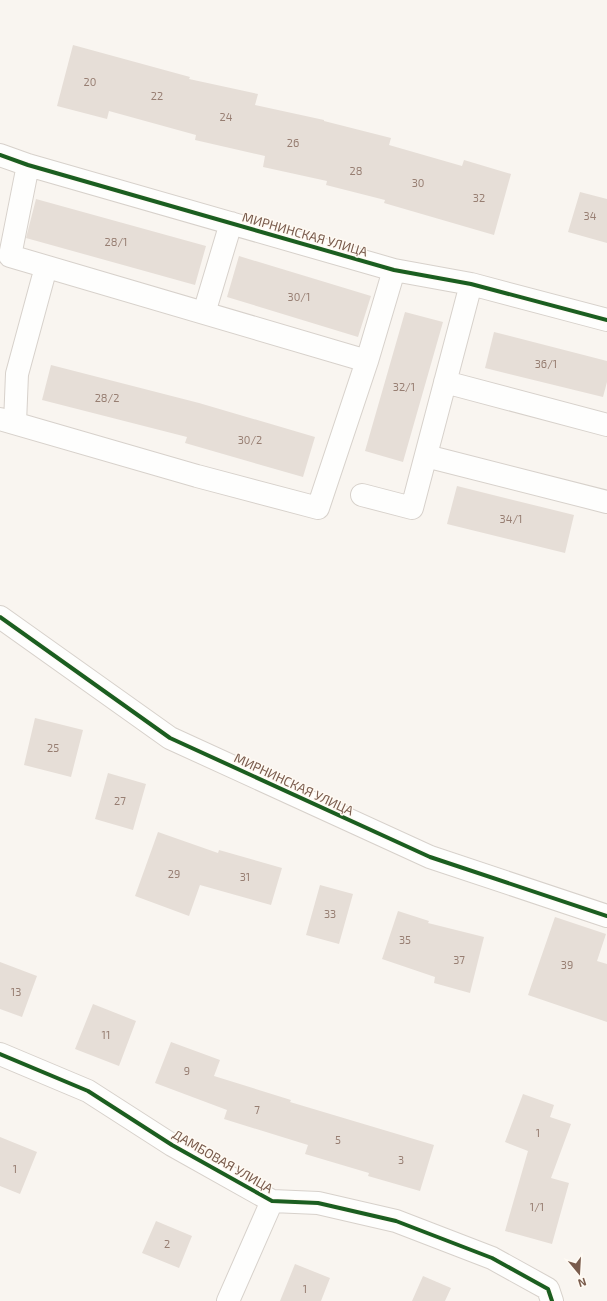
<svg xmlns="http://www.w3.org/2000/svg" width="607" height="1301" font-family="'Exo 2',sans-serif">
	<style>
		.building { fill: #e6ded7 }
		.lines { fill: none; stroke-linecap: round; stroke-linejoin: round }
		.minor-casing { stroke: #d7d1cb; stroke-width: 24 }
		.minor { stroke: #fefefd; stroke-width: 22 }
		.cycleway-casing { stroke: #fffaf3; stroke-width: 6 }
		.cycleway { stroke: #1b5e20; stroke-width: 4 }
		.labels { text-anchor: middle; stroke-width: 3; stroke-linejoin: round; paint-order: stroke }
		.number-label { font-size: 11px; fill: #977e72 }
		.street-label { font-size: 13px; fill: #7a5c4d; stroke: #fffaf3 }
	</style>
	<rect width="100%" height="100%" fill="#f9f5f0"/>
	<path class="building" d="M 73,45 L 190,77 L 189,79 L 258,94 L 255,105 L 324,120 L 324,121 L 391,138 L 389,145 L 462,166 L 464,160 L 511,174 L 494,235 L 384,203 L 385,200 L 326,185 L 327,181 L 263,167 L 265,156 L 195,140 L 196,135 L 109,111 L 107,119 L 57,106 Z
		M 580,192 L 607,199 L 607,243 L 568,232 Z
		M 36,199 L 206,246 L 195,285 L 26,238 Z
		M 239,256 L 371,296 L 358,337 L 227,297 Z
		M 405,312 L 443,322 L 403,462 L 365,451 Z
		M 494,332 L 607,361 L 607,382 L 603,397 L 485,368 Z
		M 51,365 L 199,403 L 315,437 L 303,477 L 185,443 L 187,437 L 42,400 Z
		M 457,486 L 574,515 L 565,553 L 447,524 Z
		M 35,718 L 83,730 L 71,777 L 24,765 Z
		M 108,773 L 146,784 L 133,830 L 95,819 Z
		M 158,832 L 218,853 L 219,850 L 282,868 L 271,905 L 200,885 L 189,916 L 135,896 Z
		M 320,885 L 353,894 L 339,944 L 306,935 Z
		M 398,911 L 429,921 L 428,923 L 484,937 L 470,993 L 434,983 L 435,977 L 382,959 Z
		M 555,917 L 606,934 L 597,961 L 607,964 L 607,1022 L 528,995 Z
		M 0,962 L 37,976 L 22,1017 L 0,1009 Z
		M 93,1004 L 136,1021 L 119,1066 L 75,1049 Z
		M 171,1042 L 220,1060 L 214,1076 L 291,1100 L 290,1102 L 434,1145 L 420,1191 L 368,1176 L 369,1173 L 305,1154 L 308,1145 L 224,1119 L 227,1110 L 155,1083 Z
		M 523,1094 L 554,1105 L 550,1117 L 571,1124 L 551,1178 L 569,1183 L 552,1244 L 505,1231 L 528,1151 L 505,1142 Z
		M 0,1137 L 37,1152 L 20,1194 L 0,1186 Z
		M 156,1221 L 192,1236 L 179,1268 L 142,1253 Z
		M 295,1264 L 330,1278 L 321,1301 L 280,1301 Z
		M 423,1276 L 451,1288 L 445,1301 L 412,1301 Z"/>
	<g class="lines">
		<g class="minor-casing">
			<path id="minor" d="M 0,155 L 28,165 L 394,270 L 471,284 L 607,320
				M 28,165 L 10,256 L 367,361
				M 204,313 L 231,223
				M 445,382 L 607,425
				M 0,419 L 197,476 L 318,508 L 367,361 L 394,270
				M 15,423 L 17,374 L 46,267
				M 426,456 L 607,502
				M 362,495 L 412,508 L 471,284
				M 0,617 L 170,738 L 430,857 L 607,916
				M 0,1054 L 88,1091 L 172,1145 L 272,1201 L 318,1203 L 396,1221 L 492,1258 L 548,1289 L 552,1301
				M 228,1301 L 272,1201"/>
		</g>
		<use href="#minor" class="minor"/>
		<g class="cycleway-casing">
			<path id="cycleway" d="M 0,155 L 28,165 L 394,270 L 471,284 L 607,320
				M 0,617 L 170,738 L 430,857 L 607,916
				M 0,1054 L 88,1091 L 172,1145 L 272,1201 L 318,1203 L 396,1221 L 492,1258 L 548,1289 L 552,1301"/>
		</g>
		<use href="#cycleway" class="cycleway"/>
	</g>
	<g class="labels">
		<g class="number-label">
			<text x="90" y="86">20</text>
			<text x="157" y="100">22</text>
			<text x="226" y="121">24</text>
			<text x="293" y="147">26</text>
			<text x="356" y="175">28</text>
			<text x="418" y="187">30</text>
			<text x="479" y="202">32</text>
			<text x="590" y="220">34</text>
			<text x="116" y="246">28/1</text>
			<text x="299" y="301">30/1</text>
			<text x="546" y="368">36/1</text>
			<text x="404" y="391">32/1</text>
			<text x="107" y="402">28/2</text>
			<text x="250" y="444">30/2</text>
			<text x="511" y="523">34/1</text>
			<text x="53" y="752">25</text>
			<text x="120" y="805">27</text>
			<text x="174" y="878">29</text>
			<text x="245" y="881">31</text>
			<text x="330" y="918">33</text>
			<text x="405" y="944">35</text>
			<text x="459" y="964">37</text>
			<text x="567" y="969">39</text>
			<text x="16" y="996">13</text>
			<text x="106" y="1039">11</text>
			<text x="187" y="1075">9</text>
			<text x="257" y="1114">7</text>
			<text x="538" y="1137">1</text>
			<text x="338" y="1144">5</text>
			<text x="401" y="1164">3</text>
			<text x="15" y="1173">1</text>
			<text x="537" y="1211">1/1</text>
			<text x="167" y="1248">2</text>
			<text x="305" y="1293">1</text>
		</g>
		<g class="street-label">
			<text transform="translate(305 234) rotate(16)" y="5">МИРНИНСКАЯ УЛИЦА</text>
			<text transform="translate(294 784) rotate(25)" y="5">МИРНИНСКАЯ УЛИЦА</text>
			<text transform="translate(223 1161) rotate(30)" y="5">ДАМБОВАЯ УЛИЦА</text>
		</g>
	</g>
	<g transform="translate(579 1273) rotate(162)" stroke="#fffaf3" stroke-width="3" paint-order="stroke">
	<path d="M0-3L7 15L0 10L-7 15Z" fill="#7a5c4d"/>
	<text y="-6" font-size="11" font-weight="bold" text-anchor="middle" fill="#7a5c4d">N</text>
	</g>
</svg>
